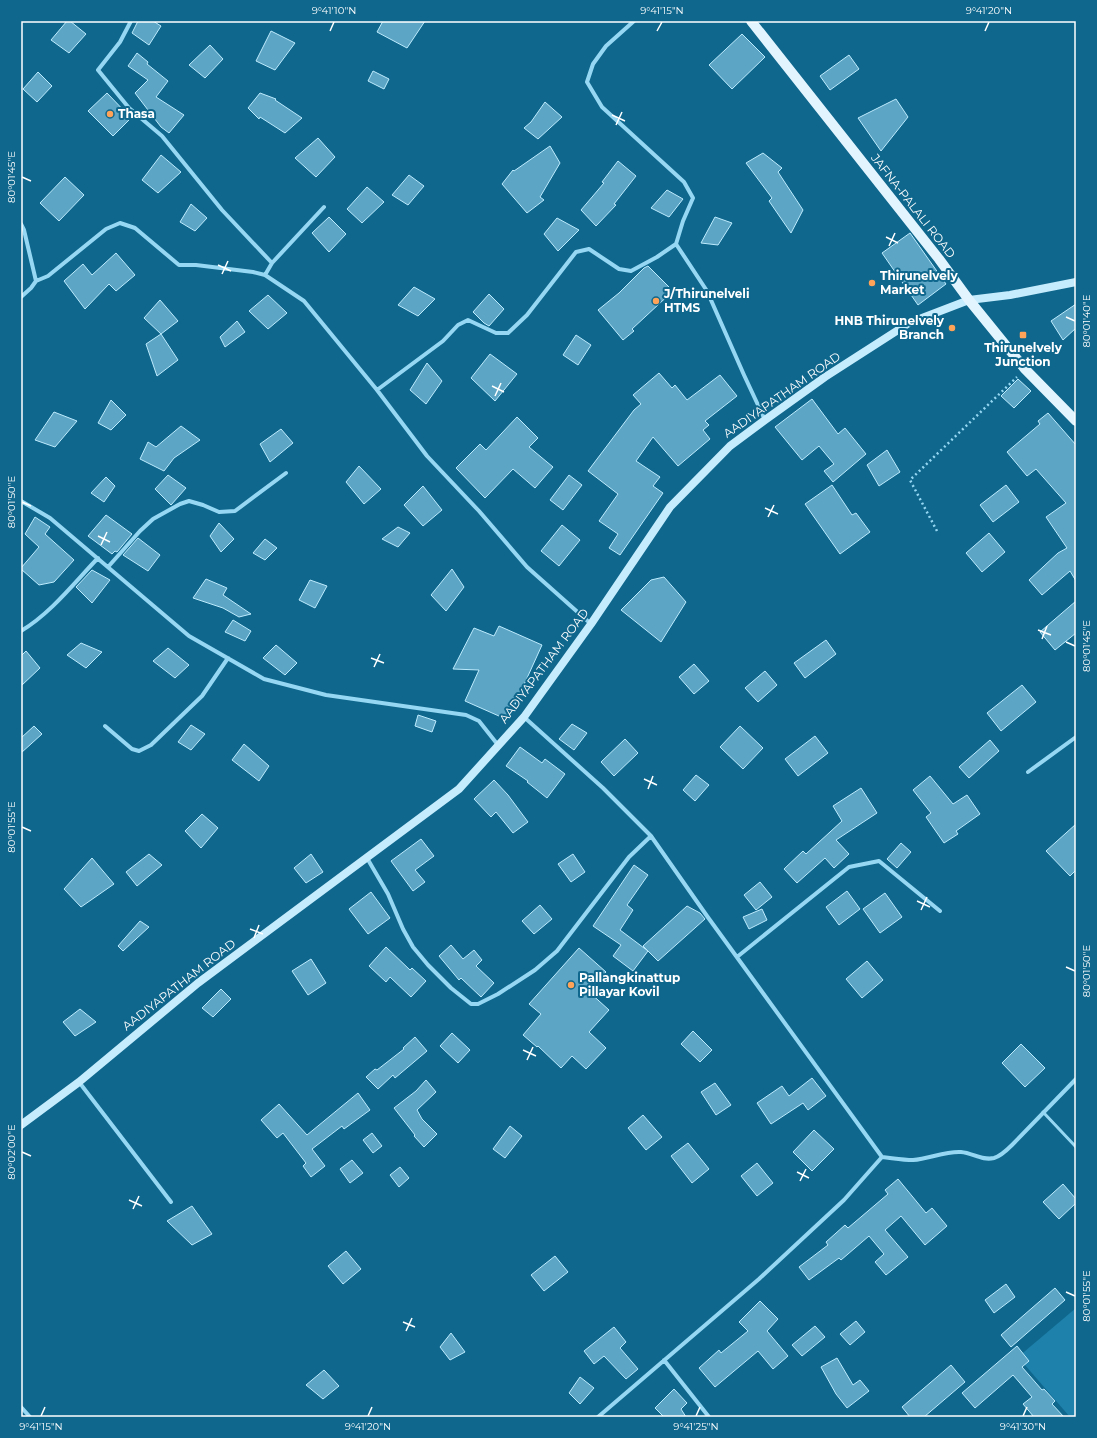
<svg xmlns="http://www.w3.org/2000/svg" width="1097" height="1438" font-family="Montserrat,sans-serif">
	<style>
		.green { fill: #1d81ab }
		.building { fill: #5ca5c4; stroke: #bdebfe }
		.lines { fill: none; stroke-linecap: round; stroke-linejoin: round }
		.path { stroke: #96d8f3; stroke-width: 2.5; stroke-dasharray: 2 3; stroke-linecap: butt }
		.lane { stroke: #96d8f3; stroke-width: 3 }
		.street { stroke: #96d8f3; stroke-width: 4 }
		.secondary { stroke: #c5ecfd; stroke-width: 8 }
		.primary { stroke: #e2f5ff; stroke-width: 10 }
		.ticks { fill: none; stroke: #fff; stroke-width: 1.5 }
		.poi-dot { fill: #ffa358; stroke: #0f678d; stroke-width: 1.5 }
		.labels { text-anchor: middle; stroke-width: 4; stroke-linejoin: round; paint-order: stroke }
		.poi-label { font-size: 12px; font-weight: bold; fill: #fff; stroke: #0f678d; text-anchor: start }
		.street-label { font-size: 12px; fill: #fff; stroke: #0f678d }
		.neatline { fill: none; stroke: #fff; stroke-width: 1.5 }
		.ticks-label { font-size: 10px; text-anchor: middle; fill: #fff }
	</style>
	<rect width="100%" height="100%" fill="#0f678d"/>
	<path class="green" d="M 1076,1308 L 1076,1417 L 1070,1417 L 1018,1357 Z"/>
	<path class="building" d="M 67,21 L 70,21 L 86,34 L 69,53 L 51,40 Z
		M 138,21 L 153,21 L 161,26 L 149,45 L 132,33 Z
		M 383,21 L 425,21 L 407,48 L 377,32 Z
		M 271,31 L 295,43 L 275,70 L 256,61 Z
		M 742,34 L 765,57 L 732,89 L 709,65 Z
		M 210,45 L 223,59 L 205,78 L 189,65 Z
		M 137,53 L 148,62 L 147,64 L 168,81 L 156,97 L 184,115 L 169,133 L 161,127 L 135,93 L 148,80 L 128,66 Z
		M 849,55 L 859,69 L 830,90 L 820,76 Z
		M 373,71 L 389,79 L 384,89 L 368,81 Z
		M 38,72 L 52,86 L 37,102 L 23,89 Z
		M 107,93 L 131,118 L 113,136 L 88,111 Z
		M 260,93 L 276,99 L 275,100 L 302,118 L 285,133 L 260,117 L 259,119 L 248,108 Z
		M 896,99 L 908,117 L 881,151 L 858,118 Z
		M 545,102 L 562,117 L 538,139 L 524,128 L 531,122 Z
		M 318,138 L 335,157 L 316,177 L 295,158 Z
		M 550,146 L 560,163 L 540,197 L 544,200 L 527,213 L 502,184 L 513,170 L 514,171 Z
		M 763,153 L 782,168 L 778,172 L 803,210 L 791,233 L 769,201 L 772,198 L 746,163 Z
		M 161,155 L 181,172 L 158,193 L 142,180 Z
		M 618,161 L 636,176 L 614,204 L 616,205 L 596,226 L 581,210 L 604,183 L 602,182 Z
		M 409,175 L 424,186 L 408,205 L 392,195 Z
		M 65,177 L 84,195 L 59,221 L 40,203 Z
		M 367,187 L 384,202 L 362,223 L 347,209 Z
		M 667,190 L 683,199 L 669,217 L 651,208 Z
		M 191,204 L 207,218 L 195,231 L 180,222 Z
		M 329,217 L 346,234 L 329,252 L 312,233 Z
		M 715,217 L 732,223 L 718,245 L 701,243 Z
		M 557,218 L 579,230 L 558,251 L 544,234 Z
		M 910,233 L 946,284 L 918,305 L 882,253 Z
		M 116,253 L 135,275 L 116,291 L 109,284 L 85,309 L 64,281 L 83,264 L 92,275 Z
		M 648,266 L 673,291 L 632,329 L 634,331 L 623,340 L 598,310 L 619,293 L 644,268 Z
		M 414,287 L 435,299 L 418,316 L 398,305 Z
		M 489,294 L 504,309 L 489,326 L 484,323 L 473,312 Z
		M 268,295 L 287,313 L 268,329 L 249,311 Z
		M 160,300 L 178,321 L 161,334 L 144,318 Z
		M 1076,304 L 1076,328 L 1063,340 L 1051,321 Z
		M 237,321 L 245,332 L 225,347 L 220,337 Z
		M 161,334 L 178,360 L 157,376 L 146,344 Z
		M 576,335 L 591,345 L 578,365 L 563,355 Z
		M 490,354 L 517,374 L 495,401 L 471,378 Z
		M 427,363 L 442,381 L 426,404 L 410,390 Z
		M 659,373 L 672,388 L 675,385 L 687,400 L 720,375 L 737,396 L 705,421 L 709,425 L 703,430 L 710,439 L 678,466 L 653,437 L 636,461 L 660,477 L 653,486 L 663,493 L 620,555 L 609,548 L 618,534 L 599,521 L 618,494 L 588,471 L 634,410 L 641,404 L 633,395 Z
		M 1018,379 L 1031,391 L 1014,408 L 1001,396 Z
		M 812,399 L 838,434 L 845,428 L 866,454 L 833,482 L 824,471 L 834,464 L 819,446 L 802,460 L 775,427 Z
		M 111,400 L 126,415 L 111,430 L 98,423 Z
		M 54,412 L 77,421 L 55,447 L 35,440 Z
		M 1048,413 L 1076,445 L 1076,581 L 1070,571 L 1042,595 L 1029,580 L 1058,553 L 1067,548 L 1046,517 L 1066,503 L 1036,469 L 1027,476 L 1007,452 L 1040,424 L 1038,421 Z
		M 517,417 L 538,438 L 529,447 L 553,467 L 535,488 L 513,469 L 485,498 L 456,468 L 480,444 L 486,450 Z
		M 181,426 L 200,440 L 174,458 L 164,471 L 140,459 L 148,442 L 156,447 Z
		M 281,429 L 293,443 L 270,462 L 260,444 Z
		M 887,450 L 900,472 L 879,486 L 867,465 Z
		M 359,466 L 381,489 L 364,504 L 346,482 Z
		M 168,475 L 186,488 L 171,505 L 155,489 Z
		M 569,475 L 582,485 L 563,510 L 550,500 Z
		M 106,477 L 115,486 L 104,502 L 91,493 Z
		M 832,485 L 852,515 L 856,513 L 870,532 L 840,554 L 805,504 Z
		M 1006,485 L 1019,502 L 993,522 L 980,505 Z
		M 423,486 L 442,510 L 423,526 L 404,505 Z
		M 106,515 L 132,534 L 117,552 L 115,551 L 112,554 L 88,536 Z
		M 35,517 L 50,527 L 45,534 L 74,560 L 54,582 L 39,585 L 21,569 L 21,568 L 39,547 L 25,534 Z
		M 219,523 L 234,539 L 221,552 L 210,536 Z
		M 562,525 L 580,540 L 559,566 L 541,551 Z
		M 398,527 L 410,533 L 398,547 L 382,539 Z
		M 989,533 L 1005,552 L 982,572 L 966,553 Z
		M 138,538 L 160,555 L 148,571 L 123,555 Z
		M 265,539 L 277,548 L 265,560 L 253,553 Z
		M 452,569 L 464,587 L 446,611 L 431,595 Z
		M 92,570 L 110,580 L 92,603 L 76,587 Z
		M 664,577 L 686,602 L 661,642 L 621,610 L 651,580 Z
		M 206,579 L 227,588 L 223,595 L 251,614 L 239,617 L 223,608 L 193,598 Z
		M 310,580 L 327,586 L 315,608 L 299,600 Z
		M 1076,601 L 1076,633 L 1055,650 L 1040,632 Z
		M 233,620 L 251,631 L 245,641 L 225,632 Z
		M 499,626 L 542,645 L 508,720 L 465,701 L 479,670 L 453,669 L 474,628 L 494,636 Z
		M 826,640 L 836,654 L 805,678 L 794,663 Z
		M 81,643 L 102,652 L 86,668 L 67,655 Z
		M 276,645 L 297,663 L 285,675 L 263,658 Z
		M 168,648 L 189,665 L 175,678 L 153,661 Z
		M 26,651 L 40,668 L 21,686 L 21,656 Z
		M 694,664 L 709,681 L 694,694 L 679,677 Z
		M 765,671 L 777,685 L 758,702 L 745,688 Z
		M 1022,685 L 1036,702 L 1001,731 L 987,713 Z
		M 418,715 L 436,721 L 432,732 L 415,726 Z
		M 572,724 L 587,733 L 574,750 L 559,739 Z
		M 191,725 L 205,734 L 191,750 L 178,742 Z
		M 34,726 L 42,734 L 21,753 L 21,738 Z
		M 740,726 L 763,748 L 743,769 L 720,747 Z
		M 815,736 L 828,753 L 798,776 L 785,759 Z
		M 625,739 L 638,753 L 614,776 L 601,762 Z
		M 990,740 L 999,751 L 969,778 L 959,767 Z
		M 244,744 L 269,766 L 259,781 L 232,760 Z
		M 520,747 L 542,763 L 545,759 L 565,774 L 547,798 L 527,782 L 528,781 L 506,766 Z
		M 696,775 L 709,785 L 695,801 L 683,790 Z
		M 930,776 L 953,804 L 967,795 L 980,814 L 956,831 L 958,834 L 944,843 L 926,817 L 931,813 L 913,790 Z
		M 494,780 L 508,795 L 528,822 L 513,833 L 496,812 L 491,817 L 474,799 Z
		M 861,788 L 877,813 L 836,840 L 849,854 L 834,868 L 825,858 L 797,883 L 784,869 L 803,851 L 806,854 L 842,821 L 833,806 Z
		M 202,814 L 218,828 L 201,848 L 185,831 Z
		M 1076,824 L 1076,870 L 1070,876 L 1046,851 Z
		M 421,839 L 434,856 L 415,870 L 425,882 L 413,891 L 391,861 Z
		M 901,843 L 911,852 L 897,868 L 887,859 Z
		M 149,854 L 162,865 L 137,886 L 126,872 Z
		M 311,854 L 323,872 L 306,883 L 294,868 Z
		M 573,854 L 585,872 L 571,882 L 558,864 Z
		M 92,858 L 114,884 L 81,907 L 64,889 Z
		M 634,865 L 648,875 L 627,905 L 633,910 L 620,930 L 648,951 L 633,971 L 613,956 L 621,945 L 593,926 Z
		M 760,882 L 772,897 L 756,910 L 744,895 Z
		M 847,891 L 860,909 L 839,925 L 826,907 Z
		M 371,892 L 390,918 L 368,934 L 349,909 Z
		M 885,893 L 902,917 L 880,933 L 863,909 Z
		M 540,905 L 552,919 L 534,934 L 522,921 Z
		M 687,906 L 700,913 L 705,919 L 658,961 L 643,946 Z
		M 762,909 L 767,920 L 749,929 L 743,917 Z
		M 140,921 L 149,927 L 123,951 L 118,946 Z
		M 451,945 L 463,959 L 474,950 L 482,960 L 476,966 L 494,983 L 481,997 L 461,978 L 459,980 L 439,956 Z
		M 386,947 L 410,970 L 412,968 L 426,981 L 411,997 L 390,977 L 386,982 L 369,966 Z
		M 579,948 L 606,972 L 588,991 L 609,1010 L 589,1032 L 606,1048 L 586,1069 L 572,1056 L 561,1068 L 538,1046 L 537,1047 L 523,1035 L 541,1014 L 529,1004 Z
		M 311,959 L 326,983 L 308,995 L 292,971 Z
		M 867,961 L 883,980 L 862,998 L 846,979 Z
		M 221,989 L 231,999 L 213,1017 L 202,1008 Z
		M 80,1009 L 96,1022 L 75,1036 L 63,1022 Z
		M 693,1031 L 712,1050 L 700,1062 L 681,1044 Z
		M 452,1033 L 470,1050 L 458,1063 L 440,1046 Z
		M 415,1037 L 427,1051 L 395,1078 L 393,1075 L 378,1089 L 366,1077 L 375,1069 L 377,1070 L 404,1049 L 403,1048 Z
		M 1021,1044 L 1045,1068 L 1025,1087 L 1002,1063 Z
		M 812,1078 L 826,1096 L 808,1110 L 803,1103 L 771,1124 L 757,1103 L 782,1086 L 789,1096 Z
		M 426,1080 L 436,1092 L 417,1110 L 422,1119 L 437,1134 L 424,1147 L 414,1136 L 415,1135 L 394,1108 L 416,1091 Z
		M 715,1083 L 731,1105 L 716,1115 L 701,1092 Z
		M 358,1093 L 370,1110 L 344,1129 L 342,1126 L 312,1149 L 325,1166 L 311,1177 L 303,1166 L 306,1163 L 283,1133 L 277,1138 L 261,1120 L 279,1104 L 307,1135 Z
		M 643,1115 L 662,1137 L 646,1150 L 628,1128 Z
		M 510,1126 L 522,1136 L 505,1158 L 493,1149 Z
		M 814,1130 L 834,1149 L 812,1171 L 793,1152 Z
		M 372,1133 L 382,1146 L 373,1153 L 363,1140 Z
		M 688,1143 L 709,1169 L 692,1183 L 671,1156 Z
		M 352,1160 L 363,1173 L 350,1183 L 340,1169 Z
		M 757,1163 L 773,1183 L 757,1196 L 741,1176 Z
		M 400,1167 L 409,1178 L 399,1187 L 390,1175 Z
		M 898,1179 L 926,1213 L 932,1208 L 947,1226 L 925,1245 L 901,1216 L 885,1230 L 908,1257 L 886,1275 L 875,1262 L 884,1254 L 869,1236 L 841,1260 L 839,1258 L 809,1280 L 799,1267 L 828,1245 L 826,1242 L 845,1225 L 848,1228 L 888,1194 L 885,1190 Z
		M 1063,1184 L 1076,1199 L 1076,1203 L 1059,1219 L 1043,1202 Z
		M 192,1206 L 212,1234 L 192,1245 L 167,1221 Z
		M 346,1251 L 361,1269 L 343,1284 L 328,1266 Z
		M 555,1256 L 568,1272 L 544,1291 L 531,1275 Z
		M 1006,1284 L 1015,1297 L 994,1313 L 985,1300 Z
		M 1055,1288 L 1065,1300 L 1011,1347 L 1001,1335 Z
		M 760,1301 L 778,1319 L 767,1331 L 788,1356 L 773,1369 L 758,1351 L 715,1387 L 699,1368 L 719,1350 L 721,1353 L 748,1331 L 739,1322 Z
		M 856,1321 L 865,1332 L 850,1345 L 840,1334 Z
		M 815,1326 L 825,1337 L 802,1356 L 792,1345 Z
		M 614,1327 L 626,1342 L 620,1348 L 638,1369 L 626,1379 L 604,1356 L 594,1364 L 584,1351 Z
		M 451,1333 L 465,1352 L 450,1360 L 440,1347 Z
		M 1017,1346 L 1029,1361 L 1022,1367 L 1042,1390 L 1044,1389 L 1055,1401 L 1052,1404 L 1064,1417 L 1034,1417 L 1023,1404 L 1032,1397 L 1013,1375 L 975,1408 L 962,1393 Z
		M 837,1358 L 853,1385 L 860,1380 L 869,1391 L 847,1408 L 836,1394 L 821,1367 Z
		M 951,1365 L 965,1382 L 924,1417 L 910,1417 L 902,1407 Z
		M 324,1370 L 339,1386 L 323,1399 L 306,1385 Z
		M 580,1377 L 594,1388 L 580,1404 L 569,1393 Z
		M 674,1389 L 687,1403 L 681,1409 L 686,1417 L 664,1417 L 655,1408 Z"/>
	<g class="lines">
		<path class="path" d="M 937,531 L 910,480 L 1017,377"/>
		<path class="lane" d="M 1043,1112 L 1076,1147"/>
		<path class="street" d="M 131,21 L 120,42 L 98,70 L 129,108 L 162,136 L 222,210 L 272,263
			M 634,21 L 606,46 L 593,64 L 587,82 L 602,107 L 684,182 L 693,198 L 683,221 L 676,244 L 707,291 L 744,375 L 765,420
			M 21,224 L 24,230 L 36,281 L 31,288 L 21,297
			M 265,275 L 272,263 L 324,207
			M 36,281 L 48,276 L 106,229 L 120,223 L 135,228 L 179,265 L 196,265 L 253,272 L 265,275 L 304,301 L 377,390 L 427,456 L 479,511 L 527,567 L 591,624
			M 377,390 L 443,341 L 458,325 L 468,320 L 496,333 L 508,333 L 527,315 L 576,252 L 589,249 L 619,269 L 631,271 L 657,257 L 676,244
			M 21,501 L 50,518 L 189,636 L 264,679 L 326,695 L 466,715 L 479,721 L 498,745
			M 108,567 L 140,531 L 153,519 L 180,504 L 189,501 L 203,505 L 219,512 L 235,511 L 286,473
			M 21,631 C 51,613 74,583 98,558
			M 524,717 L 603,788 L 651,836 L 707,916 L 882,1157 L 844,1200 L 759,1279 L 598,1417
			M 105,726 L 132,749 L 139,751 L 151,745 L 202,696 L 228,658
			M 1028,772 L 1076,737
			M 367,858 L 388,894 L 403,929 L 413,947 L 428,965 L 451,988 L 471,1004 L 478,1004 L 498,994 L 535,970 L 557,951 L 629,857 L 651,836
			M 737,957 L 849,867 L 879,861 L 940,911
			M 79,1082 L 171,1202
			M 882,1157 C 892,1158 903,1160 913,1160 C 929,1159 945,1151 961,1152 C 973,1153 982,1161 994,1158 C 1001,1156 1007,1150 1012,1145 L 1076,1079
			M 664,1360 L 709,1417
			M 21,1407 L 30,1417"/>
		<path class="secondary" d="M 21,1125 L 79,1082 L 198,983 L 459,789 L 524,717 L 591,624 L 670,507 L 730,446 L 765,420 L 825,377 L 909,323 L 969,300 L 1010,295 L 1076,282"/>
		<path class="primary" d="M 751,21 L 939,259 L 969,300 L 1025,369 L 1076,421"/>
	</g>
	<path class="ticks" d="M 330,31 L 334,22M 657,31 L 662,22M 985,31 L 989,22M 612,115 L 625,121M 616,125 L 622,112M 22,177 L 31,181M 886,237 L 898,243M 889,246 L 895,233M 218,265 L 231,271M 222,274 L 228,261M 1066,317 L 1075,321M 492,386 L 504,392M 495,396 L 501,383M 22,502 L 31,506M 765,508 L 778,514M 768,517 L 774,505M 98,536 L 110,542M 101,545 L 107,532M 1038,630 L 1051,635M 1042,639 L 1047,626M 1066,642 L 1075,646M 371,658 L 384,663M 374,667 L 380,654M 644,779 L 657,785M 648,789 L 653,776M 22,827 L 31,831M 917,901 L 930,907M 921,910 L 927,897M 250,929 L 263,934M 254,938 L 259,925M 1066,967 L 1075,971M 523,1050 L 536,1056M 527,1060 L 533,1047M 22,1152 L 31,1156M 797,1172 L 809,1178M 800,1181 L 806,1169M 129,1200 L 142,1206M 133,1209 L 139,1196M 1066,1292 L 1075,1296M 403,1322 L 415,1327M 406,1331 L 412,1318M 41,1416 L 45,1407M 368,1416 L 372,1407M 696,1416 L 700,1407M 1023,1416 L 1027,1407"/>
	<g class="poi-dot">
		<circle cx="110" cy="114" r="4"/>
		<circle cx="872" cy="283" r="4"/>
		<circle cx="656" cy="301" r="4"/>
		<circle cx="952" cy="328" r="4"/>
		<rect x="1019" y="331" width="8" height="8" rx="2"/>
		<circle cx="571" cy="985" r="4"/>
	</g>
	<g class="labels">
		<g class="poi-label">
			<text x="118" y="118">Thasa</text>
			<text x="880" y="280">Thirunelvely<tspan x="880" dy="14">Market</tspan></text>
			<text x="664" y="298">J/Thirunelveli<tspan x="664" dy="14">HTMS</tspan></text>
			<text x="944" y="325" text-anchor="end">HNB Thirunelvely<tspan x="944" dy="14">Branch</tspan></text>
			<text x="1023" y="352" text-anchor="middle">Thirunelvely<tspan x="1023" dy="14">Junction</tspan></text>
			<text x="579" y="982">Pallangkinattup<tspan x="579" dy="14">Pillayar Kovil</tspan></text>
		</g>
		<g class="street-label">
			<text transform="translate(913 206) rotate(52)" y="4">JAFNA-PALALI ROAD</text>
			<text transform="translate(782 395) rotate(-35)" y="4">AADIYAPATHAM ROAD</text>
			<text transform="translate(544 666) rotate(-53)" y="4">AADIYAPATHAM ROAD</text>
			<text transform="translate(179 985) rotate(-38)" y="4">AADIYAPATHAM ROAD</text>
		</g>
	</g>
	<rect width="1097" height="1438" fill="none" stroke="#0f678d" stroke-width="44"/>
	<rect x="22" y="22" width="1053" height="1394" class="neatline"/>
	<g class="ticks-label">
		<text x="334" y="14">9°41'10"N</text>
		<text x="662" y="14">9°41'15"N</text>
		<text x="989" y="14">9°41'20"N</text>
		<text transform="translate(11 177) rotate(-90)" y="4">80°01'45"E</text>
		<text transform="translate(1086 321) rotate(-90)" y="4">80°01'40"E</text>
		<text transform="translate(11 502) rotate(-90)" y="4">80°01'50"E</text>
		<text transform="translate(1086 646) rotate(-90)" y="4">80°01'45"E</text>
		<text transform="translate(11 827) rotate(-90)" y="4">80°01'55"E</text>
		<text transform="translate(1086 971) rotate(-90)" y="4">80°01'50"E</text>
		<text transform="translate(11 1152) rotate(-90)" y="4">80°02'00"E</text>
		<text transform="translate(1086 1296) rotate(-90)" y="4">80°01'55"E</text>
		<text x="41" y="1430">9°41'15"N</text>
		<text x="368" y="1430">9°41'20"N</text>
		<text x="696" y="1430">9°41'25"N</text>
		<text x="1023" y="1430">9°41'30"N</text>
	</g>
</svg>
